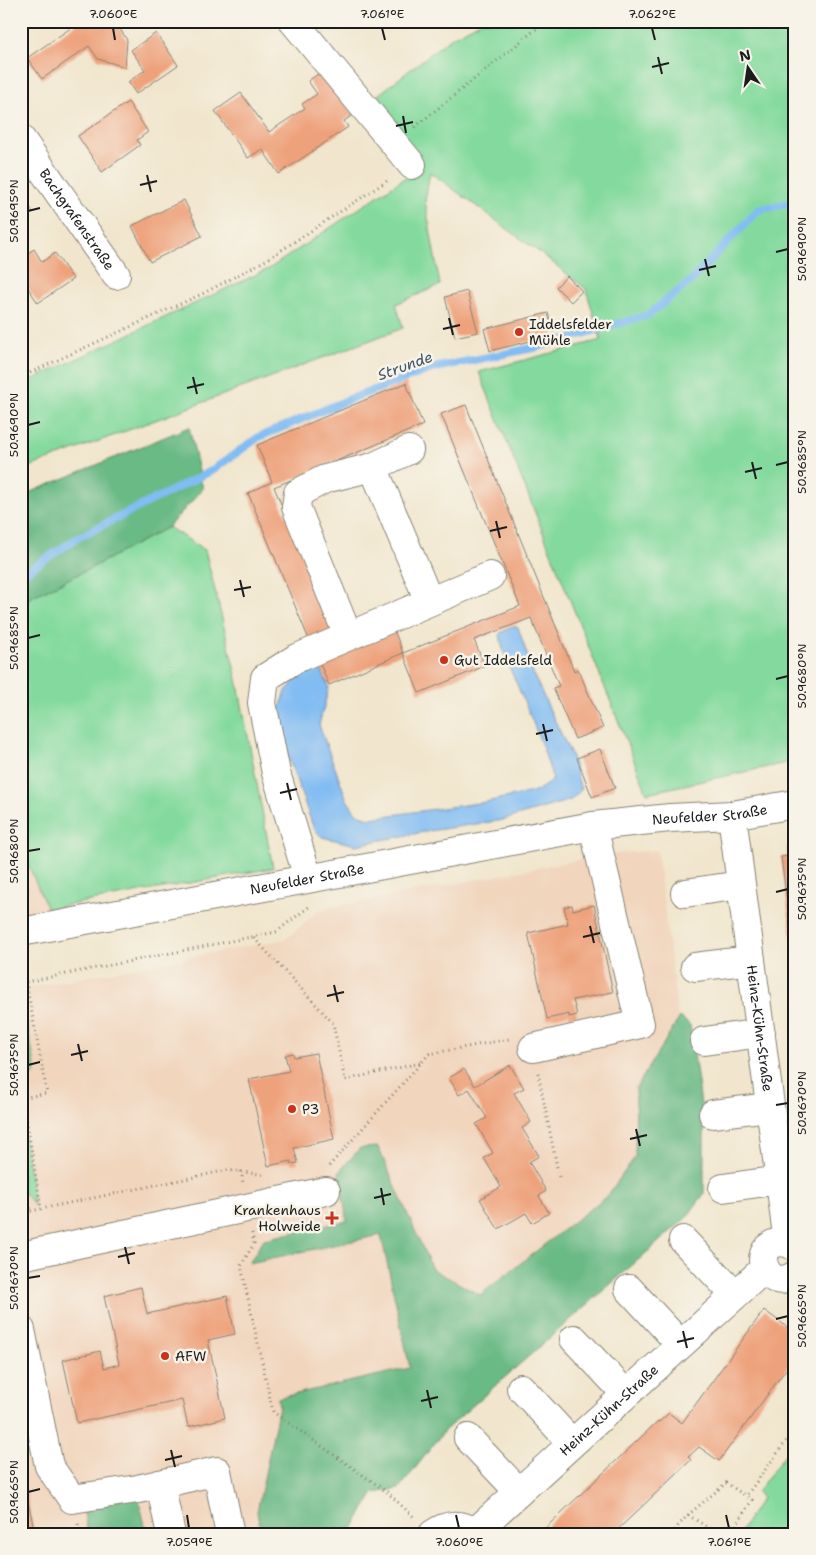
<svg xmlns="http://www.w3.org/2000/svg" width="816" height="1555" font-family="'Shantell Sans',sans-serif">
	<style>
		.built { fill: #f1d5bd }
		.green { fill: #84da9e; stroke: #507b5d }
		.forest { fill: #6bba85; stroke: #446b50 }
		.water { fill: #81bcf3; stroke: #4e6c88 }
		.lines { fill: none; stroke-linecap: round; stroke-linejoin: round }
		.stream { stroke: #81bcf3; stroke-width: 8 }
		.building { fill: #eea27b }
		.minor-casing { stroke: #868174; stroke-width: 30 }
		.path { stroke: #868174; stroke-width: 3; stroke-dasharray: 1 4; stroke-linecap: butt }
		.minor { stroke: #fff; stroke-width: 28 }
		.ticks { fill: none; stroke: #1c1c1c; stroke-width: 2 }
		.poi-dot { fill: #c8321e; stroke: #f7f3e8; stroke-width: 2 }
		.labels { text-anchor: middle; stroke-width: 5; stroke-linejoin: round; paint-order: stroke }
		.street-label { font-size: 14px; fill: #1c1c1c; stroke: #f7f3e8 }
		.poi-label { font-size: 14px; fill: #1c1c1c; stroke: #f7f3e8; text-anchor: start }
		.water-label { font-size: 15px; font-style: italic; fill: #3f5467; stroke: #f7f3e8 }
		.neatline { fill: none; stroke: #1c1c1c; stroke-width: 2 }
		.ticks-label { font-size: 12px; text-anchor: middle; fill: #1c1c1c }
	</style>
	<rect width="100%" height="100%" fill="#f7f3e8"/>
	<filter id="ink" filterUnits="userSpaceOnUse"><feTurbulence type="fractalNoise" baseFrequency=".02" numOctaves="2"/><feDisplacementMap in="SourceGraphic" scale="10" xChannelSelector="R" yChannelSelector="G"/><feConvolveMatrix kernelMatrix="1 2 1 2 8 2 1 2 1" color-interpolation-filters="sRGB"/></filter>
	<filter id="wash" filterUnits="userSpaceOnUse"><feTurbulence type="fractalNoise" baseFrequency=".0096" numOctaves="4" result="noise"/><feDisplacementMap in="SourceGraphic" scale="20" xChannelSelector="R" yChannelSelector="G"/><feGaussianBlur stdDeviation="1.12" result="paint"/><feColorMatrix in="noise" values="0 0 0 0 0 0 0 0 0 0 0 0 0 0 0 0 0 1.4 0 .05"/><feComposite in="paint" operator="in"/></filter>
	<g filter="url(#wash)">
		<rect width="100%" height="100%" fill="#f1e6cd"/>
		<path class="built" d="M 21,847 L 47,909 L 21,914 Z
			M 657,850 L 698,1176 L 324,1534 L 21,1534 L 21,989 L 286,939 L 319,910 L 579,860 L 622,853 Z"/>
		<path class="green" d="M 482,21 L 795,21 L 795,761 L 647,793 L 479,372 L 601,340 L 586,289 L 543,255 L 430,172 L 425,201 L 440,285 L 396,304 L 403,328 L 21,470 L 21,385 L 270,268 L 421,167 L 369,102 L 452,37 Z
			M 168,527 L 205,550 L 237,679 L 273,868 L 47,909 L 21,847 L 21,602 L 91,568 Z
			M 21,989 L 36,1072 L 21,1088 Z
			M 21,1114 L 34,1205 L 21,1190 Z
			M 795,1441 L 795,1534 L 739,1534 L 762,1498 L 757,1492 Z"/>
		<path class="forest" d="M 189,427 L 203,489 L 168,527 L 91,568 L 21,602 L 21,496 Z
			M 680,1017 L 690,1025 L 704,1126 L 704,1194 L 687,1217 L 445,1430 L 399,1489 L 374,1493 L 350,1534 L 256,1534 L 261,1532 L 257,1512 L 279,1406 L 278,1398 L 410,1368 L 381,1235 L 249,1263 L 264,1239 L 347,1221 L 339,1172 L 360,1148 L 378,1147 L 432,1269 L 480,1295 L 608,1195 L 635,1157 L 636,1088 Z
			M 138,1496 L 147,1534 L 88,1534 L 82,1503 Z"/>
		<path class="water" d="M 514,626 L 518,627 L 534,676 L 572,757 L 581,790 L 571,800 L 503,820 L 429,831 L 356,845 L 322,837 L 314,829 L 286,751 L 278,714 L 286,691 L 297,678 L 318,663 L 329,687 L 319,725 L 347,800 L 357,814 L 370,818 L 486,802 L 537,791 L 553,780 C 545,752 535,726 523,699 C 515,678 502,656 500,633 Z"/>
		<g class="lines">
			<path class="stream" d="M 21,575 L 79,537 L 211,471 L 259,437 L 350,399 L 434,368 L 538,347 L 648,315 L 690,282 L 758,210 L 795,202"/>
		</g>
		<g id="blocks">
			<path class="building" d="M 81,21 L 115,21 L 127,40 L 125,67 L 98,59 L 89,46 L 42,79 L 27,58 Z
				M 156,33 L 178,65 L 136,94 L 128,82 L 145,70 L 131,50 Z
				M 324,70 L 354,114 L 344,121 L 348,127 L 279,174 L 262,149 L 248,158 L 215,111 L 241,93 L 269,132 L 305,108 L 302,104 L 317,94 L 308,81 Z
				M 128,102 L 148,132 L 137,140 L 140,145 L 102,172 L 78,136 Z
				M 21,194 L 33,212 L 21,220 Z
				M 184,200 L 202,236 L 150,262 L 132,226 Z
				M 34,249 L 42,262 L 55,253 L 73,279 L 38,303 L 22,279 L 21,280 L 21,258 Z
				M 567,276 L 582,291 L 571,302 L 556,287 Z
				M 467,291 L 478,332 L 455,337 L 445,297 Z
				M 548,313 L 554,335 L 490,351 L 484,329 Z
				M 406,383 L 423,425 L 274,487 L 335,632 L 310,642 L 248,493 L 272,482 L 257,445 Z
				M 466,405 L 574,671 L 578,669 L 603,728 L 575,739 L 553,688 L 559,686 L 531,618 L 474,640 L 485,666 L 419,693 L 403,653 L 520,606 L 441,414 Z
				M 394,630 L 403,653 L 329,685 L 317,657 Z
				M 600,749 L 615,788 L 592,797 L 577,758 Z
				M 795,846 L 795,956 L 794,956 L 781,857 L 788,856 L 787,847 Z
				M 572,905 L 573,910 L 594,905 L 613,992 L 573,1000 L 577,1015 L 569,1017 L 569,1014 L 547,1019 L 528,933 L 568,924 L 564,907 Z
				M 293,1053 L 294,1057 L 316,1053 L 334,1139 L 294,1148 L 298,1163 L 291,1164 L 291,1161 L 268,1166 L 249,1079 L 289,1071 L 285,1055 Z
				M 510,1065 L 524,1088 L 514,1093 L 531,1122 L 522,1128 L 539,1156 L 529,1162 L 546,1191 L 539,1196 L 549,1213 L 532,1223 L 526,1213 L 498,1229 L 480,1199 L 501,1187 L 484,1158 L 493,1153 L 476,1124 L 487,1118 L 469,1089 L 459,1095 L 449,1078 L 464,1069 L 475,1086 Z
				M 141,1287 L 147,1314 L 227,1296 L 235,1334 L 208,1340 L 225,1418 L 188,1427 L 182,1400 L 77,1423 L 63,1360 L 100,1351 L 104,1368 L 119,1364 L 104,1296 Z
				M 764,1310 L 795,1333 L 795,1357 L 719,1461 L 699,1447 L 688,1457 L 691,1460 L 613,1534 L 539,1534 L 658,1421 L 659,1422 L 669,1413 L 682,1423 Z
				M 25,1487 L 35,1534 L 21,1534 L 21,1488 Z"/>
		</g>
	</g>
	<g filter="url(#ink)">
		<use href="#blocks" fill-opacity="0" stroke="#868174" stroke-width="1"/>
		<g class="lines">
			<g class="minor-casing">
				<g id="minor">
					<path d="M 293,21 L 412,165"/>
					<path id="s1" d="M 21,139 L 116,275"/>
					<path d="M 373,467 L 429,601"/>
					<path d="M 348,636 L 296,507 L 298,493 L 325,479 L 373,467 L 409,450"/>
					<path id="s2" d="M 732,815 L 788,1243"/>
					<path d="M 308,878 L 276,773 L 262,703 L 265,678 L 295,659 L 490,576"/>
					<path d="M 685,893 L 741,885"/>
					<path id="s3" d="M 21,932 L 593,826 L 670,818 L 732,815 L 795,804"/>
					<path d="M 695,967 L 751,960"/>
					<path d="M 704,1041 L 761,1033"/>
					<path d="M 533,1048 L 640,1024 L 593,826"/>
					<path d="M 713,1114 L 770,1107"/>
					<path d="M 723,1188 L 780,1180"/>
					<path d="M 683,1240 L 735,1295"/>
					<path d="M 795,1247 C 789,1243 783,1241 776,1243 C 750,1251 767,1294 795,1275"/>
					<path d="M 21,1256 L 326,1191"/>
					<path d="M 629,1289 L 680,1344"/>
					<path d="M 21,1330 L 49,1466 L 72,1499 L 138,1489 L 217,1471 L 229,1530"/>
					<path d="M 574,1339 L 626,1394"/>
					<path d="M 521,1388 L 572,1443"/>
					<path d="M 468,1438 L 519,1492"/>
					<path d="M 160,1484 L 171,1534"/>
					<path id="s4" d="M 475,1532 L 765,1268"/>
					<path d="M 433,1534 C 447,1524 462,1522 476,1534"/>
				</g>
			</g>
			<path class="path" d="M 415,127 L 546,21
				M 21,377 L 204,293 L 268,259 L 390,179
				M 254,938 L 333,1023 L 345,1080 L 420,1063
				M 26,982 L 47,1093 L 23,1098 L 41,1209
				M 21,983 L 276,932 L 310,906
				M 538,1073 L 559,1177
				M 329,1166 L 429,1054 L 509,1039
				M 241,1171 L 243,1183
				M 21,1196 L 30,1206 L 31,1211
				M 21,1213 L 228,1170 L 266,1175
				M 252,1233 L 254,1243 L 241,1266 L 273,1412 L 387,1492 L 415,1518
				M 688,1515 L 718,1534
				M 78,1524 L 81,1534
				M 671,1534 L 688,1515 L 726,1483 L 746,1496
				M 730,1534 L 752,1500 L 746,1496 L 795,1429"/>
			<use href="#minor" class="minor"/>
		</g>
	</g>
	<path class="ticks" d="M 113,28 L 115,40M 382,28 L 385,40M 652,28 L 655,40M 658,57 L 662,74M 652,67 L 669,63M 403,116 L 406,133M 396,126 L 413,122M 147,175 L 151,192M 140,185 L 157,181M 28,211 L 40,208M 776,252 L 788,249M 705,259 L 709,276M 699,270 L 716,266M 449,318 L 453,335M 443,329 L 460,325M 193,377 L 197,394M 187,388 L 204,384M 28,425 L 40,422M 752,462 L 756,479M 776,465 L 788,462M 745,472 L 762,468M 496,521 L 500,538M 490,531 L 507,527M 240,580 L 244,597M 234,590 L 251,587M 28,638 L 40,635M 776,679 L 788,676M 543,724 L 547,741M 536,734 L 553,730M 287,783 L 291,800M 280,793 L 297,789M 28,851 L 40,849M 776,892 L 788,889M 590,926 L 594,943M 583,937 L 600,933M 334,985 L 338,1002M 327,996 L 344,992M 78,1044 L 82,1061M 71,1055 L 88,1051M 28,1065 L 40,1062M 776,1105 L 788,1103M 636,1129 L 640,1146M 630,1139 L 647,1135M 381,1188 L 384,1205M 374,1198 L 391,1194M 125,1247 L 129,1264M 118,1257 L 135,1253M 28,1278 L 40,1276M 776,1319 L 788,1316M 683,1331 L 687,1348M 677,1342 L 694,1338M 427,1390 L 431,1408M 421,1401 L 438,1397M 171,1450 L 175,1467M 165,1460 L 182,1456M 28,1492 L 40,1489M 187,1515 L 189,1528M 456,1515 L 459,1528M 726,1515 L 729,1528"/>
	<g class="poi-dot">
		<circle cx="519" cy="332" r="5"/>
		<circle cx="444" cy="660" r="5"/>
		<circle cx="292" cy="1109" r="5"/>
		<path d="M329.5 1210.5h5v5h5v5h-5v5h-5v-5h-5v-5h5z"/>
		<circle cx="165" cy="1356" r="5"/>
	</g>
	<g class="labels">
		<g class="street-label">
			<text dy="5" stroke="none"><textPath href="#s1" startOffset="98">Bachgrafenstraße</textPath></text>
			<text dy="5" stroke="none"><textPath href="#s3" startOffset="699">Neufelder Straße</textPath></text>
			<text dy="5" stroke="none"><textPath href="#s3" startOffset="291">Neufelder Straße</textPath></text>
			<text dy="5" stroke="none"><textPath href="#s2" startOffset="215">Heinz-Kühn-Straße</textPath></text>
			<text dy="5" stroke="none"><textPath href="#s4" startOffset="181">Heinz-Kühn-Straße</textPath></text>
		</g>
		<g class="poi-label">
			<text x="529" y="329">Iddelsfelder<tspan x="529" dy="16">Mühle</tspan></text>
			<text x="454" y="665">Gut Iddelsfeld</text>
			<text x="302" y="1114">P3</text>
			<text x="321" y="1215" text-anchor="end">Krankenhaus<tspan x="321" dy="16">Holweide</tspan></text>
			<text x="175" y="1361">AFW</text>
		</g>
		<g class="water-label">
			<text transform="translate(405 366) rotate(-20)" y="5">Strunde</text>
		</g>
	</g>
	<rect width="816" height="1555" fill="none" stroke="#f7f3e8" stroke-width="55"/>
	<g transform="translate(748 68) rotate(347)" stroke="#f7f3e8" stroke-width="4" paint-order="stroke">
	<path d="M0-4L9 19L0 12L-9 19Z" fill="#1c1c1c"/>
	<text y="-8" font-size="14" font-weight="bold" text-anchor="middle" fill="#1c1c1c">N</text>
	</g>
	<rect x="28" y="28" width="760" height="1500" class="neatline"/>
	<g class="ticks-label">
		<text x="113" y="18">7.060°E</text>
		<text x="382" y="18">7.061°E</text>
		<text x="652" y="18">7.062°E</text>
		<text transform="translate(14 211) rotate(-90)" y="4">50.9695°N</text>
		<text transform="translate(802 249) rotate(-90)" y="4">50.9690°N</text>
		<text transform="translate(14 425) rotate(-90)" y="4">50.9690°N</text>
		<text transform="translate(802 462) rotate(-90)" y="4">50.9685°N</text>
		<text transform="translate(14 638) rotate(-90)" y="4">50.9685°N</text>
		<text transform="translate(802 676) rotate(-90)" y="4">50.9680°N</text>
		<text transform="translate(14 851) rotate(-90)" y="4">50.9680°N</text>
		<text transform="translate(802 889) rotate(-90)" y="4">50.9675°N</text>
		<text transform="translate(14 1065) rotate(-90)" y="4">50.9675°N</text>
		<text transform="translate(802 1103) rotate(-90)" y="4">50.9670°N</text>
		<text transform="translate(14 1278) rotate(-90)" y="4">50.9670°N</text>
		<text transform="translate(802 1316) rotate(-90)" y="4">50.9665°N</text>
		<text transform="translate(14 1492) rotate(-90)" y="4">50.9665°N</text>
		<text x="189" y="1546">7.059°E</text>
		<text x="459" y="1546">7.060°E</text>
		<text x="729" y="1546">7.061°E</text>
	</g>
</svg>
